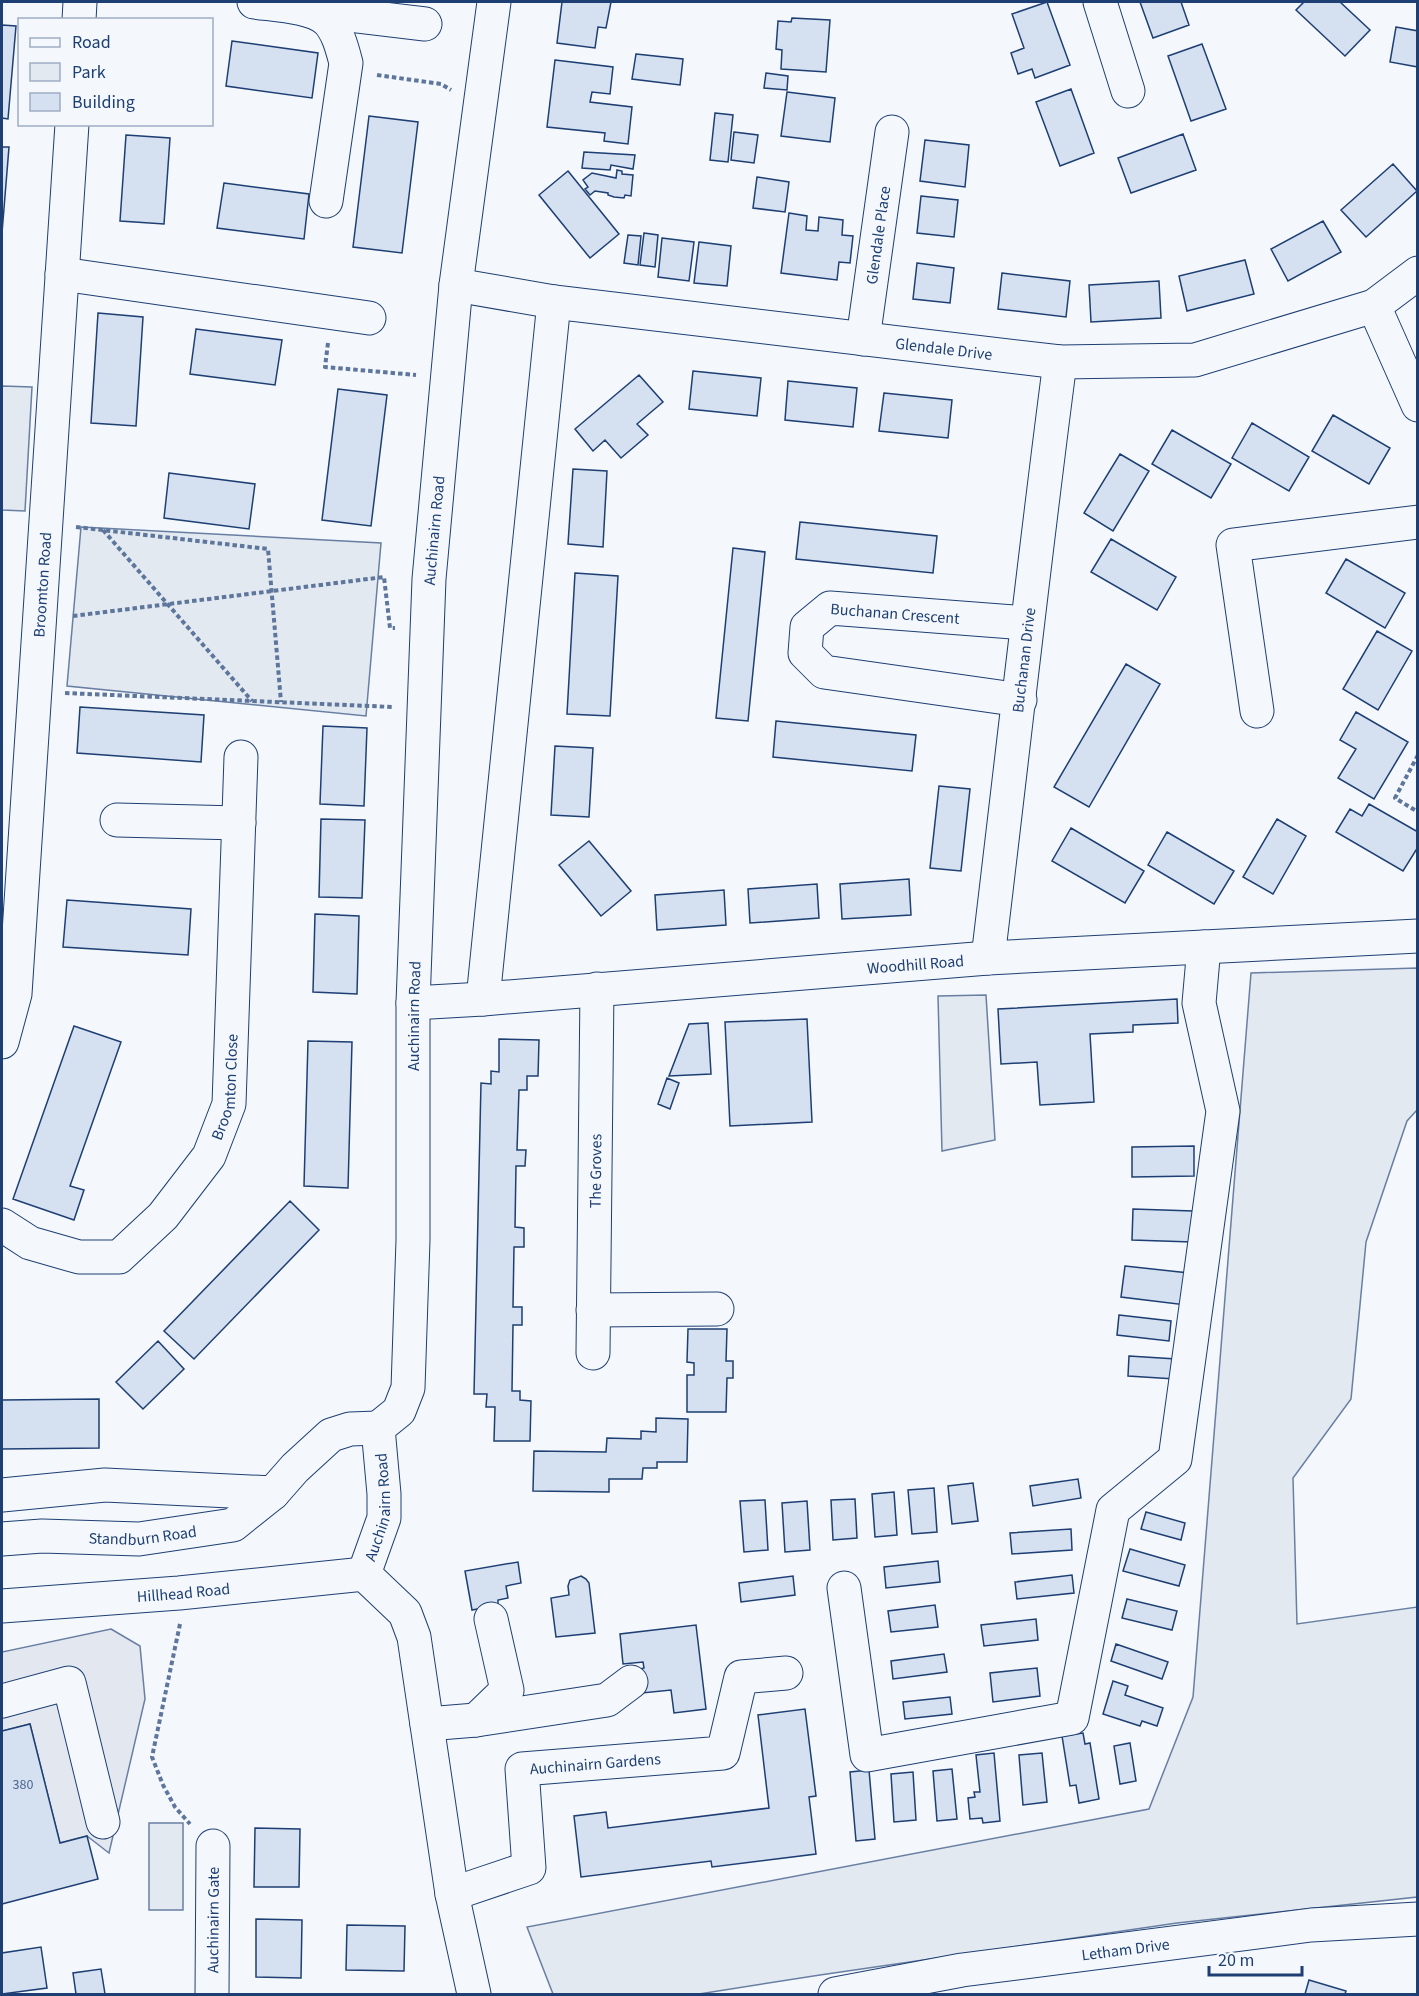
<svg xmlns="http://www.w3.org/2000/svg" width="1419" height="1996" font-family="'Source Sans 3',sans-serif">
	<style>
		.green { fill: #e3e9f0; stroke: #687fa3; stroke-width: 1.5 }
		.parking { fill: #e3e8f0; stroke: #687fa3; stroke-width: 1.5 }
		.building { fill: #d5e0f0; stroke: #1d3f73; stroke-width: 1.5 }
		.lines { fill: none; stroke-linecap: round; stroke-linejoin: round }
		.minor-casing { stroke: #1d3f73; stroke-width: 35 }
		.major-casing { stroke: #1d3f73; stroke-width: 35 }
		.path { stroke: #5e769c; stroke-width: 4; stroke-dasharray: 4.5 3; stroke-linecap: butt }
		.minor { stroke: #f4f7fb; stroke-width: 33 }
		.major { stroke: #f4f7fb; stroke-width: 33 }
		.labels { text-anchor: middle; stroke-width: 4.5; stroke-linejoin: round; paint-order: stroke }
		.number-label { font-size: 14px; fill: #4b6792 }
		.street-label { font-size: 16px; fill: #1d3f73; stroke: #f4f7fb }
	</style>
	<rect width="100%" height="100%" fill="#f4f7fb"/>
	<path class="green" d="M 2,386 L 32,387 L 25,511 L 2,510 Z
		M 81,527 L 381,543 L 366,716 L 67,686 Z
		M 1417,968 L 1417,1110 L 1407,1121 L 1366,1242 L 1351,1399 L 1293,1478 L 1297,1624 L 1417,1607 L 1417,1897 L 1177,1923 L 820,1975 L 699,1994 L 553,1994 L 527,1927 L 1149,1809 L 1193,1697 L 1251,973 Z
		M 986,995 L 995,1140 L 942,1151 L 938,996 Z
		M 149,1823 L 183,1823 L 183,1910 L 149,1910 Z"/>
	<path class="parking" d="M 111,1629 L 140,1646 L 145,1699 L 109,1853 L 87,1836 L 60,1843 L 30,1724 L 2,1731 L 2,1652 Z"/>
	<path class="building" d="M 562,2 L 611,2 L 606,28 L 598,27 L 595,48 L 557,43 Z
		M 1047,2 L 1070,65 L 1035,78 L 1032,69 L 1018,74 L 1011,53 L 1024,48 L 1012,14 Z
		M 1140,2 L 1181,2 L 1189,25 L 1153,38 Z
		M 1304,2 L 1340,2 L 1370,30 L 1345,56 L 1296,10 Z
		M 792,18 L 830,20 L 826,72 L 781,69 L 782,50 L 776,49 L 778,21 L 791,22 Z
		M 2,25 L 16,26 L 8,119 L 2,118 Z
		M 1396,27 L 1418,31 L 1418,67 L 1390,62 Z
		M 232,41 L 318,53 L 312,98 L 226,86 Z
		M 1202,44 L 1226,109 L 1191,121 L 1168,56 Z
		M 636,54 L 683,59 L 680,85 L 632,79 Z
		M 555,60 L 613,67 L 610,94 L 592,92 L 590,102 L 632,107 L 628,144 L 604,141 L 605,133 L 547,127 Z
		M 766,73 L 788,76 L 787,90 L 764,88 Z
		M 1071,89 L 1094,153 L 1060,166 L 1036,102 Z
		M 787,92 L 835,98 L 830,142 L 781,136 Z
		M 715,113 L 733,115 L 728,162 L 710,160 Z
		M 369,116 L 418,122 L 402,253 L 353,247 Z
		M 734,132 L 758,135 L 754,163 L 731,160 Z
		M 1183,134 L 1196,170 L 1131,193 L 1118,158 Z
		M 126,135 L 170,138 L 164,224 L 120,221 Z
		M 925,140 L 969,145 L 965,187 L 920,181 Z
		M 2,147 L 9,147 L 2,233 Z
		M 584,152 L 635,155 L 633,169 L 611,165 L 610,170 L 582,168 Z
		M 1393,164 L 1417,191 L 1366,237 L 1341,210 Z
		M 617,170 L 622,171 L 622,174 L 633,175 L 631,196 L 625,195 L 624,198 L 614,197 L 608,195 L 608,193 L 595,191 L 590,195 L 585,189 L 588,187 L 583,180 L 592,173 L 616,178 Z
		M 568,171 L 619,234 L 590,258 L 539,195 Z
		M 757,177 L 789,182 L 785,212 L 753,208 Z
		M 224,183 L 309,194 L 304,239 L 217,228 Z
		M 921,196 L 958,200 L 954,237 L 917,233 Z
		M 789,213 L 807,216 L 806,230 L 818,231 L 819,217 L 843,220 L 842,235 L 853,236 L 850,263 L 839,262 L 837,280 L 781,273 Z
		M 1323,221 L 1341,252 L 1288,281 L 1271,249 Z
		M 644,233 L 658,235 L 655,267 L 640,265 Z
		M 628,235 L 641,236 L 638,265 L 624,263 Z
		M 662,238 L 694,242 L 689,281 L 658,277 Z
		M 699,242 L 731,246 L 727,286 L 694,283 Z
		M 1245,260 L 1254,294 L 1187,311 L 1179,276 Z
		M 917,263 L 954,268 L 950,303 L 913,299 Z
		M 1002,273 L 1070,281 L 1066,317 L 998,309 Z
		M 1159,281 L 1161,318 L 1091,322 L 1089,285 Z
		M 98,313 L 143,317 L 136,426 L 91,423 Z
		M 196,329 L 282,340 L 275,385 L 190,374 Z
		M 693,371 L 761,378 L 757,416 L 689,409 Z
		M 639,375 L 663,402 L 637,424 L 648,435 L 621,458 L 605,440 L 593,451 L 575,429 Z
		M 788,381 L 857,388 L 853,427 L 785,420 Z
		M 338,389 L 387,395 L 371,526 L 322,520 Z
		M 884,393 L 952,400 L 948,438 L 879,431 Z
		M 1333,415 L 1390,448 L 1369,484 L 1312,451 Z
		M 1252,423 L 1309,457 L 1289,491 L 1232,458 Z
		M 1172,430 L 1231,464 L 1211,498 L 1152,464 Z
		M 1120,454 L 1149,471 L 1113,531 L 1084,513 Z
		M 573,469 L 607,471 L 603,547 L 568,544 Z
		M 169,473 L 255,484 L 249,529 L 164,518 Z
		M 800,522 L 937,536 L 933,573 L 796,559 Z
		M 1111,539 L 1176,577 L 1157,610 L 1091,572 Z
		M 733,548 L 765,552 L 748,721 L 716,718 Z
		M 1346,559 L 1405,593 L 1385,628 L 1326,593 Z
		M 575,573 L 618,576 L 610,716 L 567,714 Z
		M 1377,631 L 1412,651 L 1378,710 L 1343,689 Z
		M 1126,664 L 1160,684 L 1089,807 L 1054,787 Z
		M 80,707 L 204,715 L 201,762 L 77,753 Z
		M 1356,712 L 1408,742 L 1374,799 L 1338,778 L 1356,749 L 1340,740 Z
		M 776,721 L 916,735 L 912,771 L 773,757 Z
		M 323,726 L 367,728 L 364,806 L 320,804 Z
		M 555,746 L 593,748 L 589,817 L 551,815 Z
		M 939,786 L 970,789 L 961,871 L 930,868 Z
		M 1369,804 L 1418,832 L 1418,847 L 1403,871 L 1336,832 L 1350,809 L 1362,816 Z
		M 321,819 L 365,820 L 362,898 L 319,897 Z
		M 1277,819 L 1306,836 L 1273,894 L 1243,877 Z
		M 1071,828 L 1144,871 L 1125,903 L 1052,861 Z
		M 1167,832 L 1234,871 L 1214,904 L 1148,865 Z
		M 589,841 L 631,891 L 601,916 L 559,865 Z
		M 909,879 L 911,915 L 842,919 L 840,884 Z
		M 817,884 L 819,918 L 750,923 L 748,889 Z
		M 724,890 L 726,925 L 657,930 L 655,895 Z
		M 67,900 L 191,909 L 188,955 L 63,947 Z
		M 315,914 L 359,916 L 357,994 L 313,992 Z
		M 1177,999 L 1178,1023 L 1133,1025 L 1133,1032 L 1090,1034 L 1094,1102 L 1040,1105 L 1037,1062 L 1001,1064 L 998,1009 Z
		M 807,1019 L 812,1122 L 730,1126 L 725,1022 Z
		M 708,1023 L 711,1074 L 669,1076 L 689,1024 Z
		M 74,1026 L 121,1042 L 70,1186 L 84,1190 L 74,1220 L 13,1199 Z
		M 499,1039 L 539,1040 L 538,1076 L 527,1076 L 527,1090 L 519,1090 L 517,1150 L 526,1150 L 525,1166 L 516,1166 L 515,1227 L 524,1228 L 524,1247 L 514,1247 L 513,1307 L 522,1307 L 522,1325 L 513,1325 L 512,1391 L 520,1391 L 520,1400 L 531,1401 L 530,1441 L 494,1441 L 495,1407 L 486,1407 L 487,1394 L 474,1394 L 481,1083 L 491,1084 L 491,1071 L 499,1072 Z
		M 308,1041 L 352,1042 L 348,1188 L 304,1186 Z
		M 667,1078 L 679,1083 L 670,1109 L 658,1104 Z
		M 1194,1146 L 1194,1176 L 1132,1177 L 1132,1147 Z
		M 290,1201 L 319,1230 L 194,1359 L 164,1331 Z
		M 1133,1209 L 1193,1211 L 1192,1242 L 1132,1240 Z
		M 1125,1266 L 1189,1273 L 1186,1305 L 1121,1297 Z
		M 1119,1315 L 1171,1321 L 1169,1341 L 1117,1335 Z
		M 688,1329 L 727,1329 L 726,1361 L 733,1361 L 733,1378 L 727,1378 L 726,1412 L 687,1412 L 687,1375 L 694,1375 L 694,1363 L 687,1362 Z
		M 158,1341 L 184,1369 L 143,1409 L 116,1382 Z
		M 1129,1356 L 1176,1359 L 1175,1379 L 1128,1376 Z
		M 99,1399 L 99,1448 L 2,1449 L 2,1400 Z
		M 656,1418 L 688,1419 L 687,1462 L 657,1462 L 657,1468 L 643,1468 L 642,1479 L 609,1479 L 609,1492 L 533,1491 L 534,1451 L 606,1452 L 607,1438 L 641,1439 L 641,1431 L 656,1432 Z
		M 1078,1479 L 1081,1498 L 1033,1506 L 1030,1486 Z
		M 973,1483 L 978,1521 L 952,1524 L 948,1486 Z
		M 934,1488 L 937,1532 L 912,1534 L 908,1490 Z
		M 894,1492 L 897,1535 L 875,1537 L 872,1494 Z
		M 855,1499 L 857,1538 L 833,1540 L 831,1500 Z
		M 765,1500 L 768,1550 L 744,1552 L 740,1501 Z
		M 807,1501 L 810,1550 L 785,1552 L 782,1503 Z
		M 1146,1512 L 1185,1523 L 1181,1540 L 1141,1529 Z
		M 1071,1529 L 1072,1550 L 1012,1554 L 1010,1533 Z
		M 1130,1549 L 1185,1565 L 1179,1586 L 1123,1571 Z
		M 938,1561 L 940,1582 L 886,1588 L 884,1567 Z
		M 518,1562 L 521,1583 L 506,1586 L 508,1598 L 498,1600 L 498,1605 L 472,1610 L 465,1571 Z
		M 1072,1575 L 1074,1593 L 1017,1599 L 1015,1582 Z
		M 581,1576 L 586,1579 L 589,1583 L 595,1633 L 556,1637 L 551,1598 L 569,1595 L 568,1586 L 570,1580 Z
		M 793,1576 L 795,1595 L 741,1602 L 739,1583 Z
		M 1127,1599 L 1177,1611 L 1172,1630 L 1122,1618 Z
		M 935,1605 L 938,1627 L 891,1632 L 888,1611 Z
		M 1036,1619 L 1038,1640 L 984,1646 L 981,1625 Z
		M 696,1625 L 706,1709 L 674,1713 L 671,1690 L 642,1693 L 640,1669 L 644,1668 L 643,1662 L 623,1664 L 620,1634 Z
		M 1116,1644 L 1168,1662 L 1162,1679 L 1111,1661 Z
		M 944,1654 L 947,1672 L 893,1679 L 891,1661 Z
		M 1037,1668 L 1040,1696 L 993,1702 L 990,1673 Z
		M 1113,1681 L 1128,1686 L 1125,1695 L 1163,1708 L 1157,1726 L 1142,1721 L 1140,1726 L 1103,1714 Z
		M 950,1697 L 952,1714 L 905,1719 L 903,1702 Z
		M 805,1709 L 816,1796 L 809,1797 L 816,1854 L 712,1867 L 711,1861 L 581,1877 L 574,1816 L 606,1812 L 608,1828 L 769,1808 L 758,1715 Z
		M 30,1724 L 60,1843 L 87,1836 L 98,1879 L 2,1904 L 2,1731 Z
		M 1083,1733 L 1085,1744 L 1090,1743 L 1099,1799 L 1079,1803 L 1076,1785 L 1070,1786 L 1062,1736 Z
		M 1130,1743 L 1136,1781 L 1120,1784 L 1114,1746 Z
		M 994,1753 L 1000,1821 L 983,1823 L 982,1818 L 970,1819 L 968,1798 L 975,1797 L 974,1792 L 980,1792 L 976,1755 Z
		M 1042,1753 L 1047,1802 L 1023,1805 L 1019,1755 Z
		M 952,1769 L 957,1819 L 937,1821 L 933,1771 Z
		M 869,1770 L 875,1839 L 856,1841 L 850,1772 Z
		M 913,1772 L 916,1820 L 894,1822 L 891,1774 Z
		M 255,1828 L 300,1829 L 299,1887 L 254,1887 Z
		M 256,1919 L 302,1920 L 301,1978 L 256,1977 Z
		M 347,1925 L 405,1926 L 404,1971 L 346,1970 Z
		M 41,1947 L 47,1988 L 2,1994 L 2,1953 Z
		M 101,1969 L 105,1994 L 76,1994 L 73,1973 Z
		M 1309,1980 L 1346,1991 L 1345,1994 L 1305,1994 Z"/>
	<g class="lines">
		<g class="minor-casing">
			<g id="minor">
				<path d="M 254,2 C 274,5 311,6 327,20 C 338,31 342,48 346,63 L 326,201"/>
				<path d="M 1100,2 L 1128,91"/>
				<path d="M 308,10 L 425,24"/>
				<path d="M 79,20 L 80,2"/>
				<path d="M 62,274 L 369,318"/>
				<path id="s1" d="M 456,285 L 554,302 L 1060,362 L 1195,360 L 1374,306 L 1418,273"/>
				<path d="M 1374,306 L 1418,405"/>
				<path id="s2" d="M 863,339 L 892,132"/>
				<path id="s3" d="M 1020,700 L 824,672 L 805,653 L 807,627 L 830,608 L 1026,623"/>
				<path d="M 1257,711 L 1233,545 L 1418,522"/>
				<path d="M 117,820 L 239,823"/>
				<path id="s4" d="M 988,958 C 1012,759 1034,560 1060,362"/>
				<path d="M 483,999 L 554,302"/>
				<path id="s5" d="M 413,1003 L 483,999 L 988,958 L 1418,936"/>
				<path id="s6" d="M 2,1042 L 15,994 L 72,124"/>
				<path id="s7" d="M 2,1225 L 30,1243 L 79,1257 L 119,1257 L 163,1216 L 209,1156 L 229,1104 L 241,757"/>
				<path d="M 593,1310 L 717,1309"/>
				<path id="s8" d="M 593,1353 L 597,989"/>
				<path d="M 2,1495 L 105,1485 L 273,1493"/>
				<path id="s9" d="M 2,1539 L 42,1536 L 139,1539 L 233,1525 L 273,1493 L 295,1468 L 331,1435 L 350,1429 L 378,1428"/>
				<path d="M 844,1588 L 867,1755 L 1072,1718 L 1113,1510 L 1175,1459 L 1223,1111 L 1199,1003 L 1204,947"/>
				<path id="s10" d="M 2,1606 L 179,1593 L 364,1574"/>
				<path d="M 2,1701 L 69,1683 L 103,1822"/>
				<path d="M 476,1720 L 607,1700 L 631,1682"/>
				<path d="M 427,1724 L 476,1720 L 507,1690 L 491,1619"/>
				<path id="s11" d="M 452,1894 L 529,1868 L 522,1769 L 723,1753 L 741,1677 L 786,1673"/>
				<path id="s12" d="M 212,1994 L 213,1846"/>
				<path id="s13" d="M 835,1994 L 962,1970 L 1311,1925 L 1418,1919"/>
			</g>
		</g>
		<g class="major-casing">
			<g id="major">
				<path id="s14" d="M 474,1994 L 452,1894 L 414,1637 L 405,1613 L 364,1574 L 384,1518 L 384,1494 L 378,1428 L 399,1411 L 408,1388 L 413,1240 L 413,1003 L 429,579 L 456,285 L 494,2"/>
			</g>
		</g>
		<path class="path" d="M 377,75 L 441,84 L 451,90
			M 328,343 L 325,367 L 416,375
			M 76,527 L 268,549 L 281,702
			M 103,530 L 252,701
			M 73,616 L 384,577 L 390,628 L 395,628
			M 65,693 L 393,707
			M 1418,755 L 1395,798 L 1418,812
			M 180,1624 L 152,1757 L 163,1785 L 175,1807 L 190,1824"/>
		<use href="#minor" class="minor"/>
		<use href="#major" class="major"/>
	</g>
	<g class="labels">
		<g class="number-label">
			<text x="23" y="1789">380</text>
		</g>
		<g class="street-label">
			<text dy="6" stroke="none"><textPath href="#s2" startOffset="105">Glendale Place</textPath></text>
			<text dy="6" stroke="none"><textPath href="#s1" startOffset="492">Glendale Drive</textPath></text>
			<text dy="6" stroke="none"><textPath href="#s14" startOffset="1504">Auchinairn Road</textPath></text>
			<text dy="6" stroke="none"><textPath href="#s6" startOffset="460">Broomton Road</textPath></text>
			<text dy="6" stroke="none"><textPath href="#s3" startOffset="346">Buchanan Crescent</textPath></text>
			<text dy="6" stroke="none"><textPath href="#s4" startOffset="300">Buchanan Drive</textPath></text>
			<text dy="6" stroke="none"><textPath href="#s5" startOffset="504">Woodhill Road</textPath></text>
			<text dy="6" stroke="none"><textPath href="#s14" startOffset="1018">Auchinairn Road</textPath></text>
			<text dy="6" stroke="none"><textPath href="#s7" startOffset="332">Broomton Close</textPath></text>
			<text dy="6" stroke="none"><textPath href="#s8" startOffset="182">The Groves</textPath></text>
			<text dy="6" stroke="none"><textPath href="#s14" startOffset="514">Auchinairn Road</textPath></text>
			<text dy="6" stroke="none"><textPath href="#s9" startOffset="141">Standburn Road</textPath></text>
			<text dy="6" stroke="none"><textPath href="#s10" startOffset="182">Hillhead Road</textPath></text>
			<text dy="6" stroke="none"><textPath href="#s11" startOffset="254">Auchinairn Gardens</textPath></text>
			<text dy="6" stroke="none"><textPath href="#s12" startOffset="74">Auchinairn Gate</textPath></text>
			<text dy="6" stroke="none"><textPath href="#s13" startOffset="294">Letham Drive</textPath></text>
		</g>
	</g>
	<rect width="1419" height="1996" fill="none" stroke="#1d3f73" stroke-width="6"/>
	<rect x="18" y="18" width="195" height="108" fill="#f4f7fb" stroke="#9eadc5" stroke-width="1.5"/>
	<rect x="30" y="38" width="30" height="9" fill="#f4f7fb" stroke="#9eadc5" stroke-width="1.5"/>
	<text x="72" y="48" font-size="18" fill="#1d3f73">Road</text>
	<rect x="30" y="63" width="30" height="18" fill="#e3e9f0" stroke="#9eadc5" stroke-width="1.5"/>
	<text x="72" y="78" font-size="18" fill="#1d3f73">Park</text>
	<rect x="30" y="93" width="30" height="18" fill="#d5e0f0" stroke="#9eadc5" stroke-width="1.5"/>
	<text x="72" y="108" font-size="18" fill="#1d3f73">Building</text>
	<path d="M1209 1966v9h93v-9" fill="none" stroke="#1d3f73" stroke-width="3"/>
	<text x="1218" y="1966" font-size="18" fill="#1d3f73" stroke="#f4f7fb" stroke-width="4.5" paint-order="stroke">20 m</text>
</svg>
